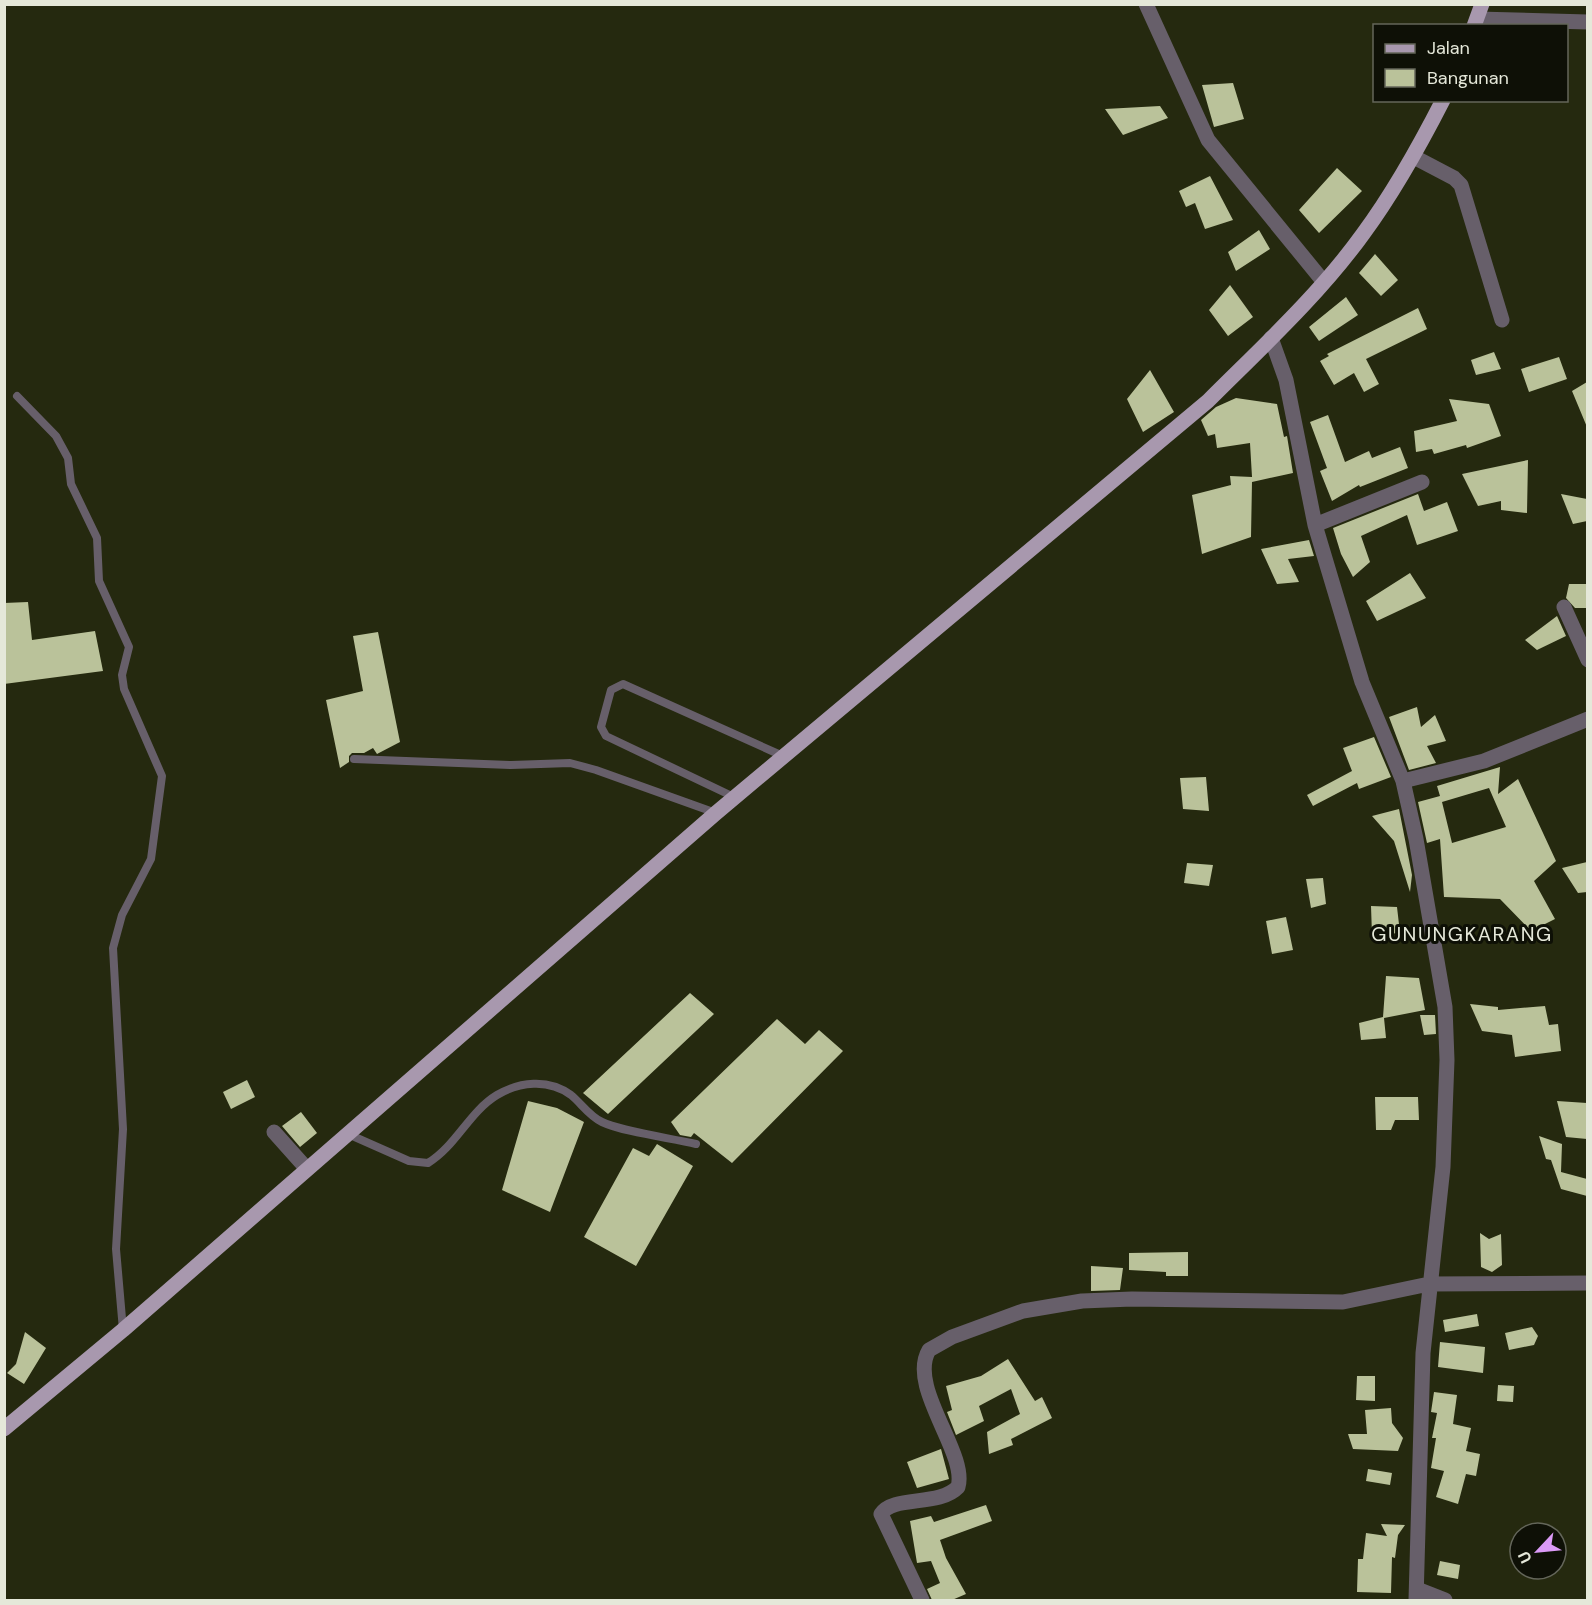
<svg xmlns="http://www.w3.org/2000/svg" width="1592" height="1605" font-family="'DM Sans',sans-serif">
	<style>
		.building { fill: #bac29a; fill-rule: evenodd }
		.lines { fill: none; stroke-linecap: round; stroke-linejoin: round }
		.lane { stroke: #675f6a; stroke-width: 8 }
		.street { stroke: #675f6a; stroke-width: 15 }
		.primary { stroke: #a898ae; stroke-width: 15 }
		.labels { text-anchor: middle; stroke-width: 6; stroke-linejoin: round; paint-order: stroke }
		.quarter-label { font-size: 20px; letter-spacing: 1.5px; fill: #e5e8d9; stroke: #0e1006 }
	</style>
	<rect width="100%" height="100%" fill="#25290f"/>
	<path class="building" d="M 1233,83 L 1244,119 L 1214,127 L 1202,85 Z
		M 1160,106 L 1168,118 L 1123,135 L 1105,109 Z
		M 1337,168 L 1362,191 L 1319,233 L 1299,210 Z
		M 1210,176 L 1233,220 L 1205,229 L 1195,203 L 1186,207 L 1179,191 Z
		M 1259,230 L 1270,249 L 1236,271 L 1228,252 Z
		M 1375,254 L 1398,280 L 1381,296 L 1359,273 Z
		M 1230,285 L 1253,317 L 1228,336 L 1209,310 Z
		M 1346,297 L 1358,315 L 1319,341 L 1309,327 Z
		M 1418,308 L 1427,329 L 1366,359 L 1379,384 L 1364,392 L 1354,373 L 1334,385 L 1320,361 L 1329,356 L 1327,354 Z
		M 1494,352 L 1501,369 L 1476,375 L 1471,360 Z
		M 1559,357 L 1567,379 L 1529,392 L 1521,369 Z
		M 1150,370 L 1174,412 L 1143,432 L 1127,399 Z
		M 1587,382 L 1587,427 L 1572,391 Z
		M 1236,398 L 1277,404 L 1284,437 L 1287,436 L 1293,473 L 1252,482 L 1251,537 L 1202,554 L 1192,495 L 1231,485 L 1230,476 L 1252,477 L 1250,443 L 1217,448 L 1215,434 L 1208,436 L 1201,420 L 1216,407 Z
		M 1449,399 L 1489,404 L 1501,436 L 1467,448 L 1466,445 L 1434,454 L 1432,449 L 1416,452 L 1414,431 L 1457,421 Z
		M 1328,415 L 1345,462 L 1369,451 L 1372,458 L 1400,447 L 1408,468 L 1360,487 L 1359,485 L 1332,501 L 1320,471 L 1327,468 L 1310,422 Z
		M 1528,460 L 1527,513 L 1501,510 L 1501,501 L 1478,506 L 1462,474 Z
		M 1418,494 L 1424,511 L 1447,502 L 1458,531 L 1417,545 L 1407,515 L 1361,536 L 1370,562 L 1353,577 L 1341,554 L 1333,528 Z
		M 1561,494 L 1587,499 L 1587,521 L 1573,524 Z
		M 1309,540 L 1314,556 L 1288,559 L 1299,582 L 1277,584 L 1261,549 Z
		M 1410,573 L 1426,598 L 1377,621 L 1366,601 Z
		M 1569,584 L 1587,584 L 1587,608 L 1575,608 L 1566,598 Z
		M 28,602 L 32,640 L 95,631 L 103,671 L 4,684 L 4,603 Z
		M 1557,616 L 1566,636 L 1537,650 L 1525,640 Z
		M 378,632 L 400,742 L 377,754 L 373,748 L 364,753 L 352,753 L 349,756 L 349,762 L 340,768 L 326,700 L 363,691 L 353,636 Z
		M 1417,707 L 1421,727 L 1435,715 L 1446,741 L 1427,746 L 1436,763 L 1409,770 L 1389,717 Z
		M 1374,737 L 1391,777 L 1359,789 L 1357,783 L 1313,806 L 1307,795 L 1352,771 L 1343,748 Z
		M 1500,767 L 1498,794 L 1518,779 L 1556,861 L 1534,881 L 1555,919 L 1531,931 L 1500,899 L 1444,897 L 1440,839 L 1427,843 L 1418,802 L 1440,796 L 1437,786 ZM 1489,788 L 1506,827 L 1452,843 L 1442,802 Z
		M 1206,777 L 1209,811 L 1183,809 L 1180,778 Z
		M 1399,809 L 1412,875 L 1410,892 L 1394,841 L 1372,816 Z
		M 1587,862 L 1587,892 L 1578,893 L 1562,868 Z
		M 1187,863 L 1213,865 L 1209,886 L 1184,883 Z
		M 1323,878 L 1326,904 L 1311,908 L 1306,879 Z
		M 1371,906 L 1397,907 L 1400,933 L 1372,935 Z
		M 1286,917 L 1293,950 L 1272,954 L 1266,921 Z
		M 1386,976 L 1419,978 L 1425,1010 L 1384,1018 L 1386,1038 L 1361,1040 L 1359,1023 L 1383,1017 Z
		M 690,993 L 714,1014 L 608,1114 L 583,1093 Z
		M 1470,1004 L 1498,1007 L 1498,1010 L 1545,1006 L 1549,1025 L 1558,1024 L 1561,1051 L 1515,1057 L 1512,1035 L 1482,1031 Z
		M 1420,1015 L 1435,1015 L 1436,1034 L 1424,1035 Z
		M 777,1019 L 805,1044 L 819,1030 L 843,1051 L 732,1163 L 694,1133 L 691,1137 L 680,1135 L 671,1122 Z
		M 247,1080 L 255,1097 L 231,1109 L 223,1092 Z
		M 1375,1097 L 1418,1097 L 1419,1120 L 1395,1120 L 1391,1130 L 1376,1130 Z
		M 528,1101 L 557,1108 L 584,1122 L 550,1212 L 502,1190 Z
		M 1557,1101 L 1587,1103 L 1587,1139 L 1566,1137 Z
		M 301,1112 L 317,1133 L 300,1147 L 282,1126 Z
		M 1539,1136 L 1562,1144 L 1561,1172 L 1587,1179 L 1587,1196 L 1561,1189 L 1551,1160 L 1546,1159 Z
		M 657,1144 L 693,1166 L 636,1266 L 584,1237 L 633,1148 L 649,1156 Z
		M 1480,1233 L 1489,1239 L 1501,1234 L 1502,1265 L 1492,1272 L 1481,1267 Z
		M 1188,1252 L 1188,1276 L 1166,1276 L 1166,1272 L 1129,1270 L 1129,1253 Z
		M 1091,1266 L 1123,1268 L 1120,1290 L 1091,1291 Z
		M 1477,1314 L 1479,1326 L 1445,1332 L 1443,1320 Z
		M 1532,1327 L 1538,1336 L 1534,1345 L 1509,1350 L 1505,1333 Z
		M 25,1332 L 46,1348 L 24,1384 L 7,1373 L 16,1364 Z
		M 1440,1342 L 1485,1347 L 1483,1373 L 1438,1367 Z
		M 1008,1359 L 1035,1401 L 1042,1397 L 1052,1418 L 1011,1439 L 1013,1445 L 989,1454 L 987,1432 L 1020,1414 L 1011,1389 L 979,1406 L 984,1421 L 956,1435 L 947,1412 L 952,1410 L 946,1386 L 981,1376 Z
		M 1357,1376 L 1375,1376 L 1375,1401 L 1356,1400 Z
		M 1498,1385 L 1514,1386 L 1513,1402 L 1497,1401 Z
		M 1434,1392 L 1457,1395 L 1453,1424 L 1471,1428 L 1466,1451 L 1480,1454 L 1476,1476 L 1466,1474 L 1458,1504 L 1436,1497 L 1444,1471 L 1431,1468 L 1436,1438 L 1432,1438 L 1437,1413 L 1431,1412 Z
		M 1391,1408 L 1392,1423 L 1403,1438 L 1398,1451 L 1353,1449 L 1348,1434 L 1367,1434 L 1365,1410 Z
		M 941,1449 L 949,1479 L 917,1488 L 907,1462 Z
		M 1368,1469 L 1392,1473 L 1390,1485 L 1366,1481 Z
		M 986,1505 L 992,1521 L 940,1540 L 946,1558 L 966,1594 L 952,1600 L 932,1600 L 927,1589 L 940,1583 L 931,1561 L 917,1563 L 910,1521 L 931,1516 L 934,1522 Z
		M 1381,1524 L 1405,1525 L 1398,1535 L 1395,1558 L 1392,1557 L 1391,1593 L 1357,1592 L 1358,1559 L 1363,1559 L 1366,1533 L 1387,1536 Z
		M 1440,1561 L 1460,1565 L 1458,1579 L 1437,1575 Z"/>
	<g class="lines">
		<path class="lane" d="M 17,396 L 56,436 L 68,458 L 71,484 L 97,538 L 99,581 L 129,647 L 122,675 L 124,689 L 162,776 L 151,859 L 122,915 L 113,948 L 123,1129 L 116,1249 L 123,1330
			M 354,759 L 511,765 L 570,763 L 596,770 L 716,813
			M 734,797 L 606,736 L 601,727 L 611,690 L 623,684 L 783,756
			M 348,1134 L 409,1161 L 428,1163 C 456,1146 469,1112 497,1095 C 519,1082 548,1078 571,1095 C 581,1103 589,1116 602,1122 C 623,1132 671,1138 696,1144"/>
		<path class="street" d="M 1146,4 L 1208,140 L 1323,281
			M 1477,19 L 1588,22
			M 1414,157 L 1454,178 L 1461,185 L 1502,320
			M 1271,338 L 1286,380 L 1315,525 L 1362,682 L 1403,781 L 1416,839 L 1445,1007 L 1447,1060 L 1443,1167 L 1423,1353 L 1416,1600
			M 1315,525 L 1422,482
			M 1564,607 L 1588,660
			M 1403,781 L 1484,761 L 1588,719
			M 274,1132 L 307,1169
			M 1417,1589 L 1445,1600
			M 922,1600 L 881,1514 C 893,1495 939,1507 958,1487 C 968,1453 907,1387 929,1350 L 952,1337 L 1023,1311 L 1082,1301 L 1132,1299 L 1343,1302 L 1429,1284 L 1588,1283"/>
		<path class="primary" d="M 1474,26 L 1482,4
			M 4,1429 L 123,1330 L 716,813 L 1208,401 C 1261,348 1319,295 1363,234 C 1394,192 1419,147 1443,100"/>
	</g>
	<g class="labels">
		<g class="quarter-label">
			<text x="1462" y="941">GUNUNGKARANG</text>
		</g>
	</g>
	<rect width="1592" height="1605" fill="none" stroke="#e5e8d9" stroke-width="12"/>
	<rect x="1373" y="24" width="195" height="78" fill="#0e1006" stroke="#64665a" stroke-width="1.5"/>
	<rect x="1385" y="44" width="30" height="9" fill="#a898ae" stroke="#64665a" stroke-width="1.5"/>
	<text x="1427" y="54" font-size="18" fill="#e5e8d9">Jalan</text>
	<rect x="1385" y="69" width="30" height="18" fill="#bac29a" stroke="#64665a" stroke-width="1.5"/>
	<text x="1427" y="84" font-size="18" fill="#e5e8d9">Bangunan</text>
	<g transform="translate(1538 1551) rotate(244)"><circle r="28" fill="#0e1006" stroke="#64665a" stroke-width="1.5"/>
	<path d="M0-4.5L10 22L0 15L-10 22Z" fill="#db9af6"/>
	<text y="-9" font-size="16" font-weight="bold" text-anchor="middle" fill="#e5e8d9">U</text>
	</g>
</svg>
